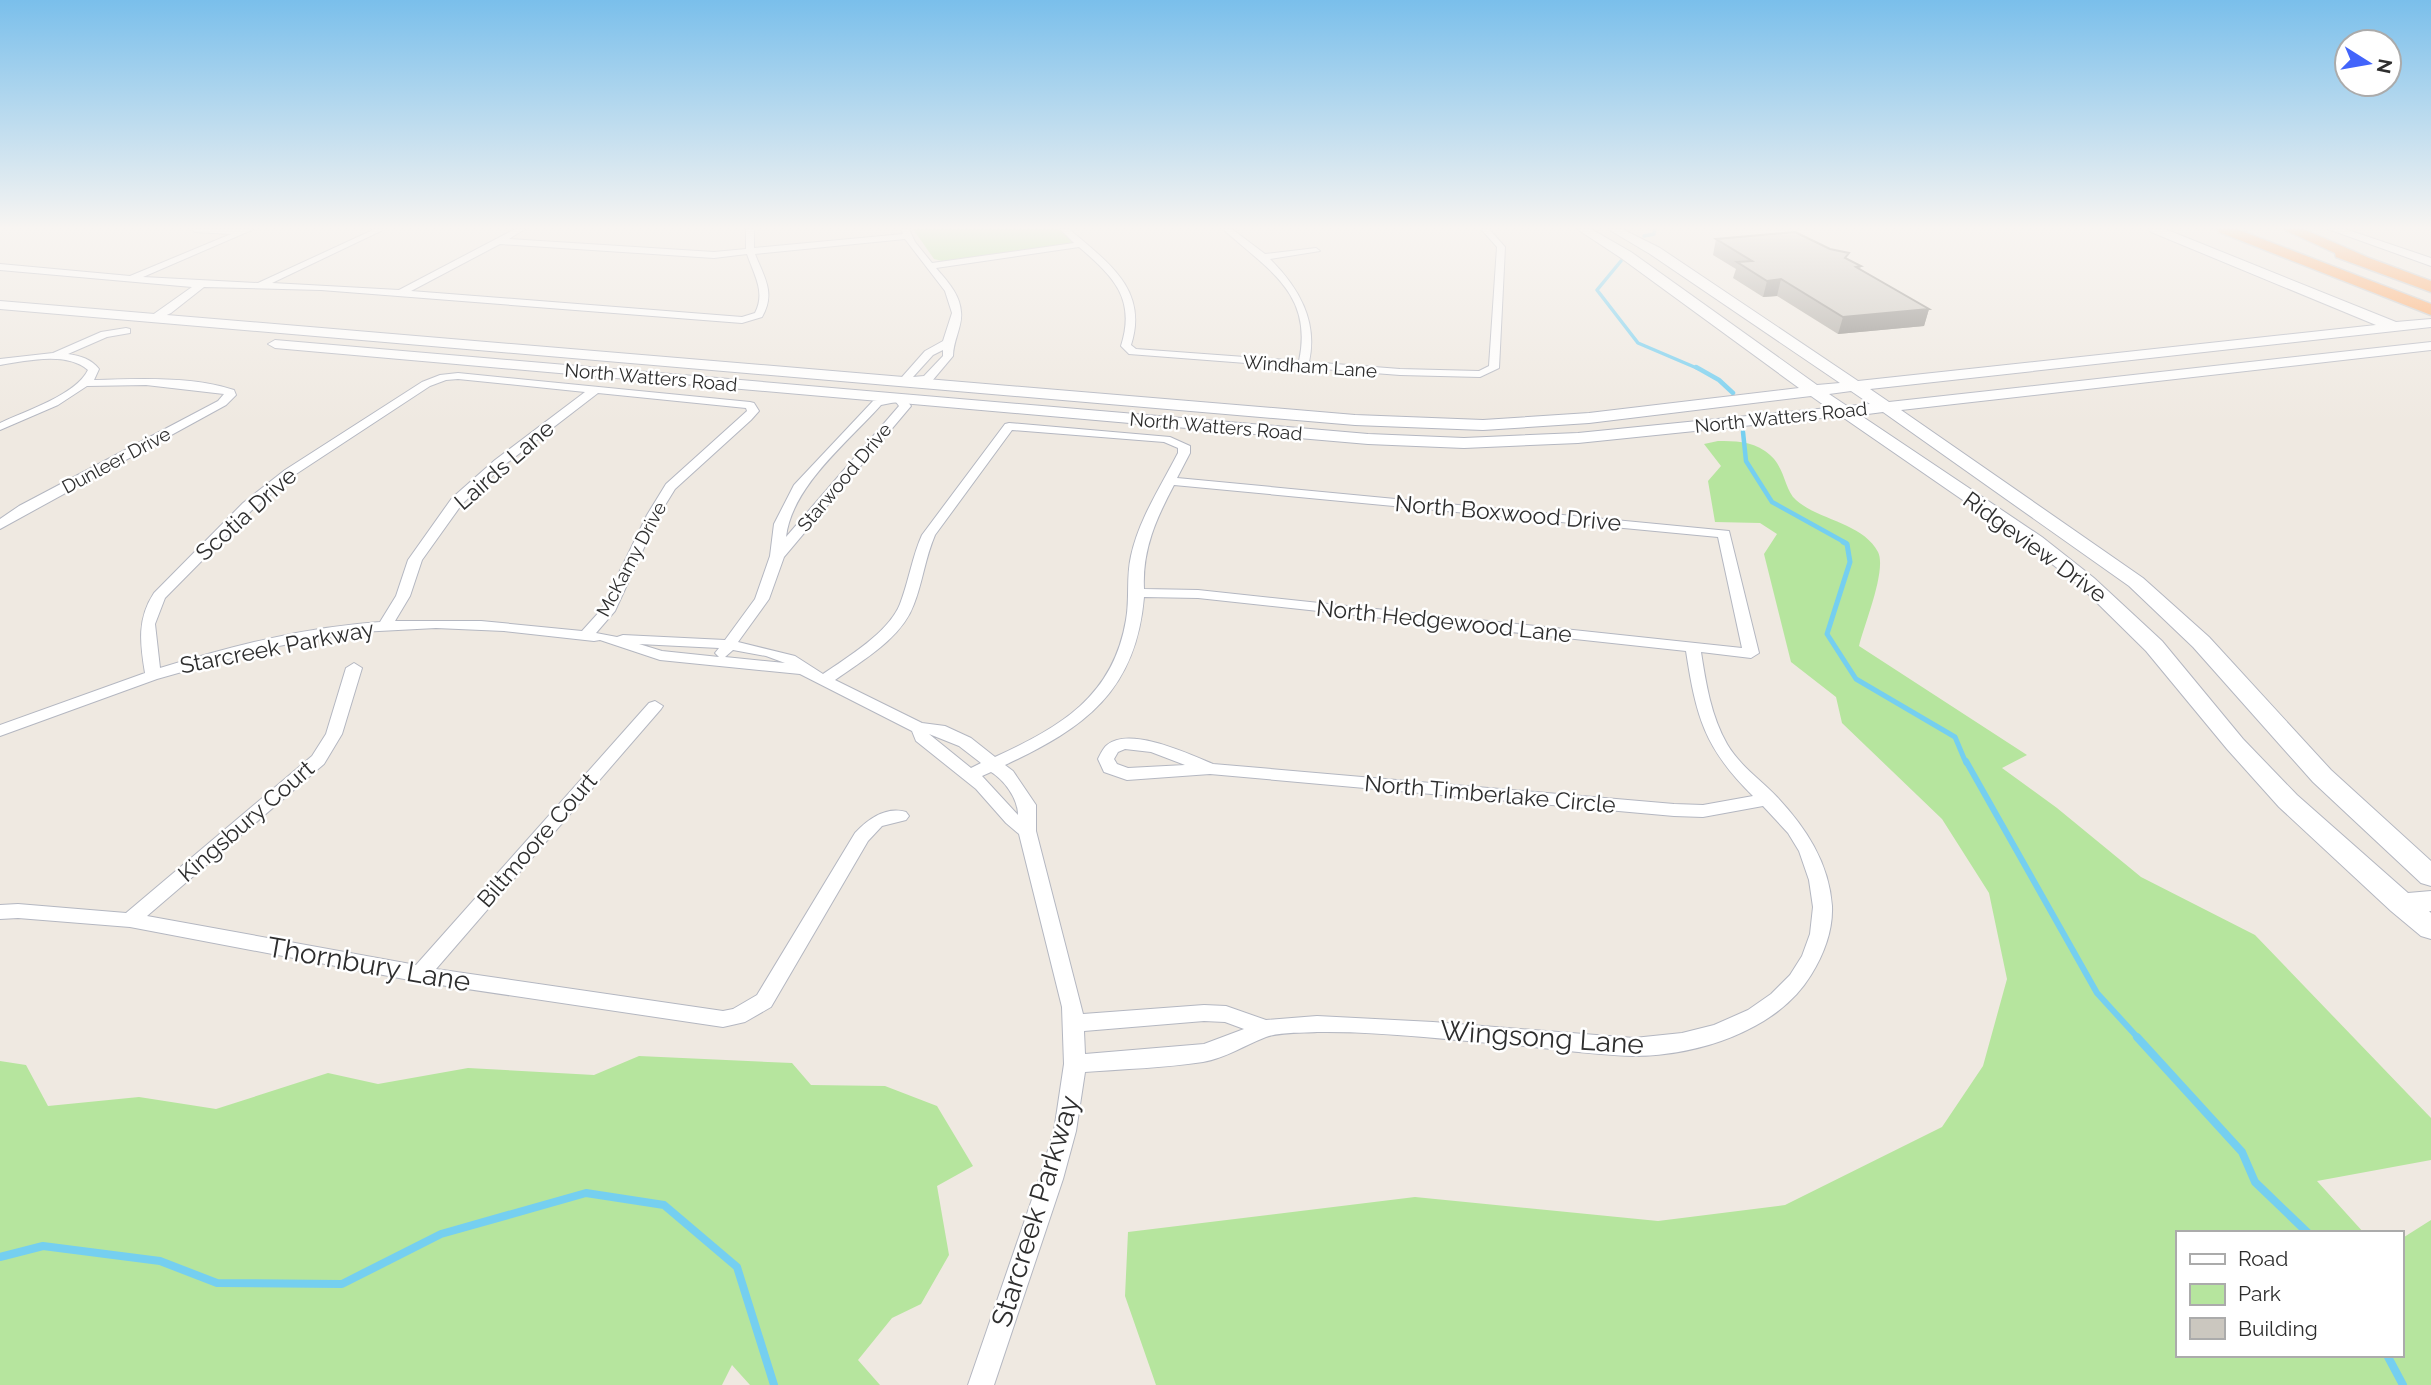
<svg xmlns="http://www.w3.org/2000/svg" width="2431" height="1385" font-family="Raleway,sans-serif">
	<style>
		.green { fill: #b6e59e }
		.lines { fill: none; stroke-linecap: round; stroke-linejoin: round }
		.stream-far4 { stroke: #75cff0; stroke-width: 3.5 }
		.stream-far3 { stroke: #75cff0; stroke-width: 4.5 }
		.stream-far2 { stroke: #75cff0; stroke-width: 5 }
		.stream-far1 { stroke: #75cff0; stroke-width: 6 }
		.stream { stroke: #75cff0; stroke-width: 8 }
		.minor-casing { stroke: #b4b7c1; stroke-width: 2 }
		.secondary-casing { stroke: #b4b7c1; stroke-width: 2 }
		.motorway-casing { stroke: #c9c9c9; stroke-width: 3 }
		.minor { fill: #fff; fill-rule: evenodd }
		.secondary { fill: #fff; fill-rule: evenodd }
		.motorway { fill: #ffa35c; fill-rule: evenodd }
		.wall { fill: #afaba4 }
		.shaded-wall { fill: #8e8b86 }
		.building { fill: #cbc7bf; stroke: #8e8b86; stroke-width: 2 }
		.labels { text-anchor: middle; stroke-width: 5; stroke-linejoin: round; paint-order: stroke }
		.far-street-label { font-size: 19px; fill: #2e2e2e; stroke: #fff }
		.street-label { font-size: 23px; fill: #2e2e2e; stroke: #fff }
		.near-street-label { font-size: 28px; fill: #2e2e2e; stroke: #fff }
	</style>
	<rect width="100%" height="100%" fill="#efe9e1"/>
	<path class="green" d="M 913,229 L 1058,229 L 1073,243 L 942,261 L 934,259 Z
		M 1718,441 C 1734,441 1751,441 1765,451 C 1786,465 1783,488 1796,500 C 1818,520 1863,523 1878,552 C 1887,570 1864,625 1859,646 L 2027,755 L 2002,768 L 2057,808 L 2141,877 L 2255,935 L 2431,1118 L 2431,1160 L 2317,1181 L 2364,1233 L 2177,1233 L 2177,1355 L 2401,1355 L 2401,1239 L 2431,1220 L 2431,1385 L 1156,1385 L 1125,1296 L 1128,1232 L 1415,1197 L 1658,1221 L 1785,1205 L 1942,1127 L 1983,1066 L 2007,979 L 1989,893 L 1942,819 L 1842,723 L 1836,697 L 1791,662 L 1764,554 L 1777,534 L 1760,523 L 1715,522 L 1708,481 L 1721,466 L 1704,444 Z
		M 639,1056 L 792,1063 L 811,1085 L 885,1086 L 937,1106 L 973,1166 L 937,1186 L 949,1255 L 921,1304 L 892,1318 L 858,1360 L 880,1385 L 750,1385 L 732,1365 L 722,1385 L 0,1385 L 0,1061 L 26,1065 L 48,1106 L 139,1097 L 216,1109 L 328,1073 L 378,1084 L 468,1068 L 594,1075 Z"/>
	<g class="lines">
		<path class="stream-far4" d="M 1644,236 L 1654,234 L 1655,229
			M 1621,261 L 1597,290 L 1638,343 L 1699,369"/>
		<path class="stream-far3" d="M 1696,367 L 1719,380 L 1733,393
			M 1743,432 L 1746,461 L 1772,502 L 1846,543"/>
		<path class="stream-far2" d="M 1843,542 L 1847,544 L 1850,562 L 1827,634 L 1856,679 L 1955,737 L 1966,763"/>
		<path class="stream-far1" d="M 1966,761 L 2097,993 L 2139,1039"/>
		<path class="stream" d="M 2137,1037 L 2242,1152 L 2255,1182 L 2308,1233
			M 0,1257 L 43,1246 L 160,1261 L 217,1283 L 342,1284 L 441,1234 L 586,1193 L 664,1205 L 737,1267 L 774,1385
			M 2387,1355 L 2403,1385"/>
		<g class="minor-casing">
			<path id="minor" d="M 191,229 L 254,229 L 143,277 L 258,283 L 375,229 L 385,229 L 272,283 L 399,290 L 515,229 L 525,229 L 509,239 L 714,252 L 746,249 L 746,229 L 754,229 L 754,248 L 903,234 L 901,229 L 909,229 L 915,242 L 932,263 L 1074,243 L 1060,229 L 1069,229 C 1107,262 1149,289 1131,345 L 1136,349 L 1299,361 C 1314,292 1265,268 1223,229 L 1232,229 L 1265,254 L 1316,248 L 1320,251 L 1270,259 C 1299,288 1318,321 1309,362 L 1400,369 L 1479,371 L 1489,366 L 1497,247 L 1481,229 L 1489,229 L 1505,247 L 1499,368 L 1480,377 L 1400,375 L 1129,354 L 1121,346 C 1136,299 1114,277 1079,247 L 936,268 C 947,281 960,294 961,312 C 963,325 953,341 953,356 L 932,381 L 913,385 L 902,377 L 925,351 L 943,341 L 952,313 L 945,291 L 905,239 L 755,254 C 764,277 776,293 762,317 L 742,323 L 321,290 L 204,287 L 171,313 L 154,321 L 151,320 L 151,316 L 192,287 L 0,270 L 0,264 L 130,276 L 231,234 L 195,232 ZM 500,244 L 714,258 L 747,254 C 754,275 766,292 755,313 L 742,317 L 411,291 ZM 943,350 L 943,356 L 924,376 L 913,377 L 933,355 Z
				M 126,328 L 130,329 L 130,333 L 107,337 L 68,354 C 81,356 91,359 99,369 L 94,380 C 137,379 193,376 234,390 L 236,395 L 226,405 L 0,529 L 0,519 L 19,506 L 218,401 L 224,394 L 146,385 L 87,386 L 58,405 L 0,430 L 0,423 C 25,411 76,395 88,370 C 66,351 26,361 0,365 L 0,359 L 53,353 L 101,332 Z
				M 458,373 L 750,402 L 754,403 L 759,411 L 751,420 L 675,489 L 659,515 L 615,611 L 596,633 L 617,637 L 623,635 L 725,640 L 755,599 L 770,556 L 774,524 L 794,485 L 873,401 L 903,396 L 911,406 L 784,557 L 769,599 L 738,642 L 795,656 L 823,674 C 848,657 889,632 900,604 C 909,581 912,557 922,535 L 1005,424 L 1009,423 L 1170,437 L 1190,446 L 1190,453 L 1177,478 L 1729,531 L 1759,653 L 1751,658 L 1701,652 C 1706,684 1711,716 1727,744 C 1740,766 1761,780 1777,797 C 1805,827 1829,862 1832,906 C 1833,930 1824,954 1811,975 C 1777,1031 1696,1056 1633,1056 C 1594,1055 1554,1049 1514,1045 C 1449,1040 1382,1031 1317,1032 C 1302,1033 1280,1032 1266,1037 C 1245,1045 1226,1058 1203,1062 C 1164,1068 1124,1069 1085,1072 L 1076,1131 L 1063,1179 L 994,1385 L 968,1385 L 1039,1179 L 1054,1131 L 1064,1064 L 1062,1007 L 1019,834 L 1006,823 L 976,789 L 916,741 L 912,731 L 800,674 L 660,660 L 600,640 L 594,641 L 504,631 L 436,628 L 360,632 L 307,640 L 256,651 L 157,679 L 0,736 L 0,725 L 145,673 C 140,643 137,619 154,593 L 243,503 L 285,470 L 422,382 L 440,375 ZM 458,379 L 585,392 L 495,460 L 452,498 L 408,560 L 396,596 L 380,622 C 305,627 232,646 160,668 L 155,624 L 165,598 L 253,509 L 293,476 L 430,386 L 446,380 ZM 598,393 L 746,408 L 747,411 L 666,484 L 647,515 L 601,610 L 582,631 L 481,621 L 395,621 L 410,596 L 422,560 L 462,504 L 503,466 ZM 896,402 L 899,406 L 786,537 C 792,486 848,442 881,405 ZM 1012,430 L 1164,442 L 1178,448 L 1178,453 C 1161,486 1139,519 1131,556 C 1126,577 1130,599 1126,620 C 1113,697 1060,727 995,757 L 971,738 L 945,726 L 922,723 L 835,680 C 863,660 902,638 914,604 C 923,581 925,558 935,535 ZM 1174,485 L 1718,537 L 1742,648 L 1198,590 L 1144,589 C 1142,550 1156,519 1174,485 ZM 1144,597 L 1198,598 L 1686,651 C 1696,716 1704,748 1753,796 L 1703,805 L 1674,804 L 1213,764 C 1189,754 1130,726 1107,745 C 1103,748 1100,755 1098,759 L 1104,772 L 1127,780 L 1210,774 L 1674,816 L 1703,817 L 1763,806 L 1788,833 L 1799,851 L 1809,880 L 1813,907 L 1810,934 L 1802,956 L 1790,975 L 1771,994 L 1748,1010 L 1714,1025 L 1682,1033 L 1634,1038 L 1433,1022 L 1317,1016 L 1266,1020 L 1226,1006 L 1204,1005 L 1083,1014 L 1036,831 L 1036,805 L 1013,771 L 1005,765 C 1085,728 1136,691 1144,597 ZM 639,644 L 719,648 L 715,653 L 719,657 L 662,651 ZM 733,650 L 766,656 L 785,663 L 725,657 ZM 929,734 L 959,746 L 981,763 L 971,768 ZM 1125,749 L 1151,752 L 1185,765 L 1128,768 L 1117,764 L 1114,759 L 1118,752 ZM 991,772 C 1004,780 1018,798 1018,815 L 982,776 ZM 1204,1021 L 1225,1022 L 1244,1029 L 1204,1044 L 1085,1054 L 1084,1031 Z
				M 354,663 L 362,668 L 342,734 L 324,764 L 147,916 L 416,965 L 649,703 L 655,701 L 663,706 L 661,709 L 436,969 L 723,1011 L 733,1009 L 757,995 L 855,833 C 868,819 886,806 906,812 L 909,816 L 906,820 L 882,826 L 868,841 L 771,1007 L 745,1022 L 723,1027 L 420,982 L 130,927 L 18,918 L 0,919 L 0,905 L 18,904 L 126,913 L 312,756 L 326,734 L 346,668 Z"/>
		</g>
		<g class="secondary-casing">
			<path id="secondary" d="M 1577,229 L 1591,229 L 1631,252 L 1817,385 L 1840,383 L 1650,254 L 1608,229 L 1622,229 L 1660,248 L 1858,381 L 2376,325 L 2151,232 L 2149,229 L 2165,229 L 2396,322 L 2431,319 L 2431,327 L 1870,389 L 1889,402 L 2431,342 L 2431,350 L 1901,410 L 2143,578 L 2209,637 L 2331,770 L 2431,861 L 2431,886 L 2421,883 L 2313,782 L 2193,647 L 2129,586 L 1883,412 L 1860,415 L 2042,537 L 2094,578 L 2162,641 L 2243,739 L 2297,795 L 2408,893 L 2431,891 L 2431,911 L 2429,911 L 2431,913 L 2431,939 L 2421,936 L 2391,911 L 2279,807 L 2227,749 L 2146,651 L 2080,586 L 2028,545 L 1841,416 L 1578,443 L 1464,448 L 1368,444 L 275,348 L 268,344 L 275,340 L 1368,434 L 1464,438 L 1578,433 L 1828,408 L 1811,396 L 1589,423 L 1483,430 L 1355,425 L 0,309 L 0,301 L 1355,415 L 1483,420 L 1589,413 L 1799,388 L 1621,258 ZM 1851,391 L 1870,404 L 1847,406 L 1829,394 Z
				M 2328,229 L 2345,229 L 2431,258 L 2431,266 Z"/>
		</g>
		<g class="motorway-casing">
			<path id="motorway" d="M 2217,229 L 2236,229 L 2431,304 L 2431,315 L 2219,232 Z
				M 2283,229 L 2303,229 L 2369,258 L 2431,281 L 2431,292 L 2336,257 L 2335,253 Z"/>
		</g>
		<use href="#minor" class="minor"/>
		<use href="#secondary" class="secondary"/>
		<use href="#motorway" class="motorway"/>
	</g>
	<path class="wall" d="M 1716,239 L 1847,259 L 1861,266 L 1860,269 L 1929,309 L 1924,326 L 1838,334 L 1777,296 L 1763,297 L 1733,278 L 1736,269 L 1713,255 Z"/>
	<path class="shaded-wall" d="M 1781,279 L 1777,296 L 1763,297 L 1767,281 Z
		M 1929,309 L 1924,326 L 1838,334 L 1843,317 Z"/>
	<path class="building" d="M 1795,232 L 1830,249 L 1849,253 L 1845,258 L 1861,266 L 1856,267 L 1929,309 L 1843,317 L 1781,279 L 1767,281 L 1737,262 L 1752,261 L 1716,239 Z"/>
	<linearGradient id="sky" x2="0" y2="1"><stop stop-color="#7abfeb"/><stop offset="0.54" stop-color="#f8f5f2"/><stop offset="1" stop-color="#f8f5f2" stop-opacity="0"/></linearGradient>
	<rect width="2431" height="422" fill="url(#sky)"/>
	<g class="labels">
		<g class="far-street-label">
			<text transform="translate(1310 366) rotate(4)" y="7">Windham Lane</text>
			<text transform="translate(651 377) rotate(5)" y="7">North Watters Road</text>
			<text transform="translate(1781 417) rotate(-6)" y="7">North Watters Road</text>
			<text transform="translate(1216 426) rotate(5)" y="7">North Watters Road</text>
			<text transform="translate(116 460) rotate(-28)" y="7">Dunleer Drive</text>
			<text transform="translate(844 477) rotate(-50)" y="7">Starwood Drive</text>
			<text transform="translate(631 559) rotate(-62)" y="7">McKamy Drive</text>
		</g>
		<g class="street-label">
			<text transform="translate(504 465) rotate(-41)" y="8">Lairds Lane</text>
			<text transform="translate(1508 513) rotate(5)" y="8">North Boxwood Drive</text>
			<text transform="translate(246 514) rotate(-42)" y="8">Scotia Drive</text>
			<text transform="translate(2035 547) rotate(36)" y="8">Ridgeview Drive</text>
			<text transform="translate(1444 621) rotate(6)" y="8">North Hedgewood Lane</text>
			<text transform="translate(277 647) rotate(-11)" y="8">Starcreek Parkway</text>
			<text transform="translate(1490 794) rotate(5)" y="8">North Timberlake Circle</text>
			<text transform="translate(246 821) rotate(-41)" y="8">Kingsbury Court</text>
			<text transform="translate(537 840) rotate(-49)" y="8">Biltmoore Court</text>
		</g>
		<g class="near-street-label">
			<text transform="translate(369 964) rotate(10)" y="10">Thornbury Lane</text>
			<text transform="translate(1542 1037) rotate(4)" y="10">Wingsong Lane</text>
			<text transform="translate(1035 1211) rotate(-73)" y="10">Starcreek Parkway</text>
		</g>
	</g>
	<rect x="2176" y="1231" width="228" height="126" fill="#ffffff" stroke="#ababab" stroke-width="2"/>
	<rect x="2190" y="1254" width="35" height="10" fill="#ffffff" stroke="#ababab" stroke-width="2"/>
	<text x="2238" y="1266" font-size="21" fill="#2e2e2e">Road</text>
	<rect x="2190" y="1284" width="35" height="21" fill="#b6e59e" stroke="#ababab" stroke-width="2"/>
	<text x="2238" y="1301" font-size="21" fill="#2e2e2e">Park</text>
	<rect x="2190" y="1318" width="35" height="21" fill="#cbc7bf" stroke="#ababab" stroke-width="2"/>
	<text x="2238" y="1336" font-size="21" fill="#2e2e2e">Building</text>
	<g transform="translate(2368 63) rotate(101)"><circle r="33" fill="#ffffff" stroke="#ababab" stroke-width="2"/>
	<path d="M0-5L12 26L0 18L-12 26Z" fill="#4264fb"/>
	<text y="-10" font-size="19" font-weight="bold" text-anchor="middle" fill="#2e2e2e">N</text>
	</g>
</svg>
